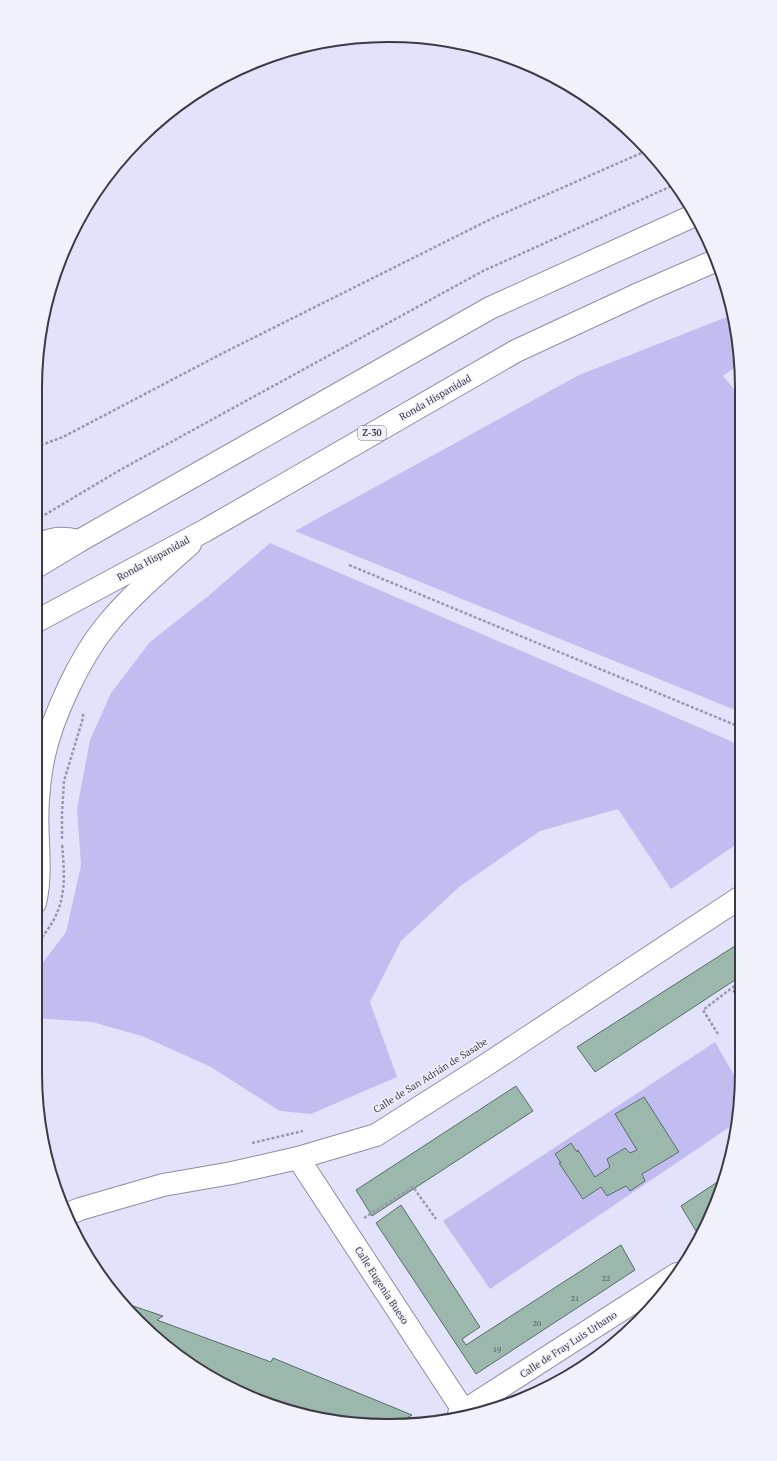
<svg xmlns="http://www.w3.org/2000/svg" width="777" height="1461" font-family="'PT Serif',serif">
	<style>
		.green { fill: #c1bdf1 }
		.building { fill: #9cb7ac; stroke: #566f65 }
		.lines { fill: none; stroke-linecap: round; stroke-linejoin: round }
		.minor-casing { stroke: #8e8da4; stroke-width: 24 }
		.major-casing { stroke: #8e8da4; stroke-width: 24 }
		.highway-casing { stroke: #8e8da4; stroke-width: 24 }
		.path { stroke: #9a99ab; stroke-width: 2.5; stroke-dasharray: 3 2; stroke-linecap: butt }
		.minor { stroke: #fff; stroke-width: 22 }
		.major { stroke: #fff; stroke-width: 22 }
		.highway { stroke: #fff; stroke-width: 22 }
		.labels { text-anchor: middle; stroke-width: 3; stroke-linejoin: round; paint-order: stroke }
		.number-label { font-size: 8px; fill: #545a5f }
		.shield { fill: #f1f1fb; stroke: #72727c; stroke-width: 1 }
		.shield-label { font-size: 9px; font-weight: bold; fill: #3c3b45 }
		.street-label { font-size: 10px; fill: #3c3b45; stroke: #f1f1fb }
		.rim { fill: none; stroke: #3c3b45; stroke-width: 2 }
	</style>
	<rect width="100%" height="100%" fill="#e3e2fb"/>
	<path class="green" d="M 732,315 L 739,342 L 739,364 L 723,376 L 739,395 L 740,712 L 295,531 L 579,375 Z
		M 270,543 L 740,745 L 740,842 L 671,889 L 618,809 L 540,831 L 459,887 L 401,941 L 370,1002 L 397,1077 L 311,1114 L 280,1111 L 211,1067 L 142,1036 L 92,1022 L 35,1018 L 35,973 L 66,932 L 81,865 L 77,809 L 90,740 L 111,693 L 150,642 L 207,597 Z
		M 715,1042 L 741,1087 L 741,1095 L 737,1122 L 490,1289 L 443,1221 Z"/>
	<path class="building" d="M 738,944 L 741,948 L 741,976 L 595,1072 L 577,1047 Z
		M 741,986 L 741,1002 L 733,991 Z
		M 516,1086 L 533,1111 L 372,1216 L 356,1190 Z
		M 644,1097 L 679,1152 L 642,1174 L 645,1181 L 630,1191 L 626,1186 L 607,1196 L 601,1187 L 583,1199 L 559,1163 L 561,1163 L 555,1154 L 571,1143 L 577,1152 L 578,1150 L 595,1177 L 610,1167 L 607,1159 L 625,1148 L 630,1153 L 637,1150 L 615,1114 Z
		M 725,1177 L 708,1223 L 696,1231 L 681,1206 Z
		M 401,1205 L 480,1327 L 462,1339 L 466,1345 L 621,1245 L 635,1270 L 476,1374 L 376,1223 Z
		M 124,1303 L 163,1316 L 157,1320 L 271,1362 L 273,1358 L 412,1415 L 397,1424 L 297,1414 L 192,1367 Z"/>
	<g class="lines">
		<g class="minor-casing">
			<path id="minor" d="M 298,1158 L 465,1413
				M 68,1214 L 80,1209 L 163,1185 L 232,1173 L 298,1158 L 376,1135 L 486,1065 L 741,897
				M 459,1414 L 677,1274"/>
		</g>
		<g class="major-casing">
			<path id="major" d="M 36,546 C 53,538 60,537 79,541
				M 35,903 C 43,869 35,835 38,800 C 39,785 41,769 44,755 C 53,715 80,658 105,627 C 130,596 161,570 190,544"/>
		</g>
		<g class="highway-casing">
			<path id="highway" d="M 36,567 L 79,541 L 490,308 L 695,215
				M 35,622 L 206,530 L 516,351 L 641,293 L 717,260"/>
		</g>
		<path class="path" d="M 36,447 L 63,437 L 223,353 L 491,219 L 646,151
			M 36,520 L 120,470 L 483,271 L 676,184
			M 349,565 L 740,727
			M 35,694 L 42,694
			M 62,839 L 62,813 L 64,781 L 83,718 L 83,713
			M 35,945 C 66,912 66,887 62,844
			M 718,1034 L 703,1010 L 741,981
			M 252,1143 L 303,1131
			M 364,1218 L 413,1187 L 436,1219"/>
		<use href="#minor" class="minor"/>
		<use href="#major" class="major"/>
		<use href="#highway" class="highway"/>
	</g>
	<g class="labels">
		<g class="number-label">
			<text x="606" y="1281">22</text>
			<text x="575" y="1301">21</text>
			<text x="537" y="1326">20</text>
			<text x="497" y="1352">19</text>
		</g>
		<rect class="shield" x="358" y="426" width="28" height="14" rx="3"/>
		<g class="shield-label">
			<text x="372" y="436">Z-30</text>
		</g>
		<g class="street-label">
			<text transform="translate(435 397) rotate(-30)" y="4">Ronda Hispanidad</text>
			<text transform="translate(153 558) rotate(-29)" y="4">Ronda Hispanidad</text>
			<text transform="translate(430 1075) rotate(-32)" y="4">Calle de San Adrián de Sasabe</text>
			<text transform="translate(382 1285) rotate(57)" y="4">Calle Eugenia Bueso</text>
			<text transform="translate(568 1344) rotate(-33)" y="4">Calle de Fray Luis Urbano</text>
		</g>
	</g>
	<path d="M0 0H777V1461H0ZM388 42H389A346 346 0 0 1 735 388V1073A346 346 0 0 1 389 1419H388A346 346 0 0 1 42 1073V388A346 346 0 0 1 388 42Z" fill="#f1f1fb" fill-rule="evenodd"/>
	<path class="rim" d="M388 42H389A346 346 0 0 1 735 388V1073A346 346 0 0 1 389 1419H388A346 346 0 0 1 42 1073V388A346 346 0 0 1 388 42Z"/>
</svg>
